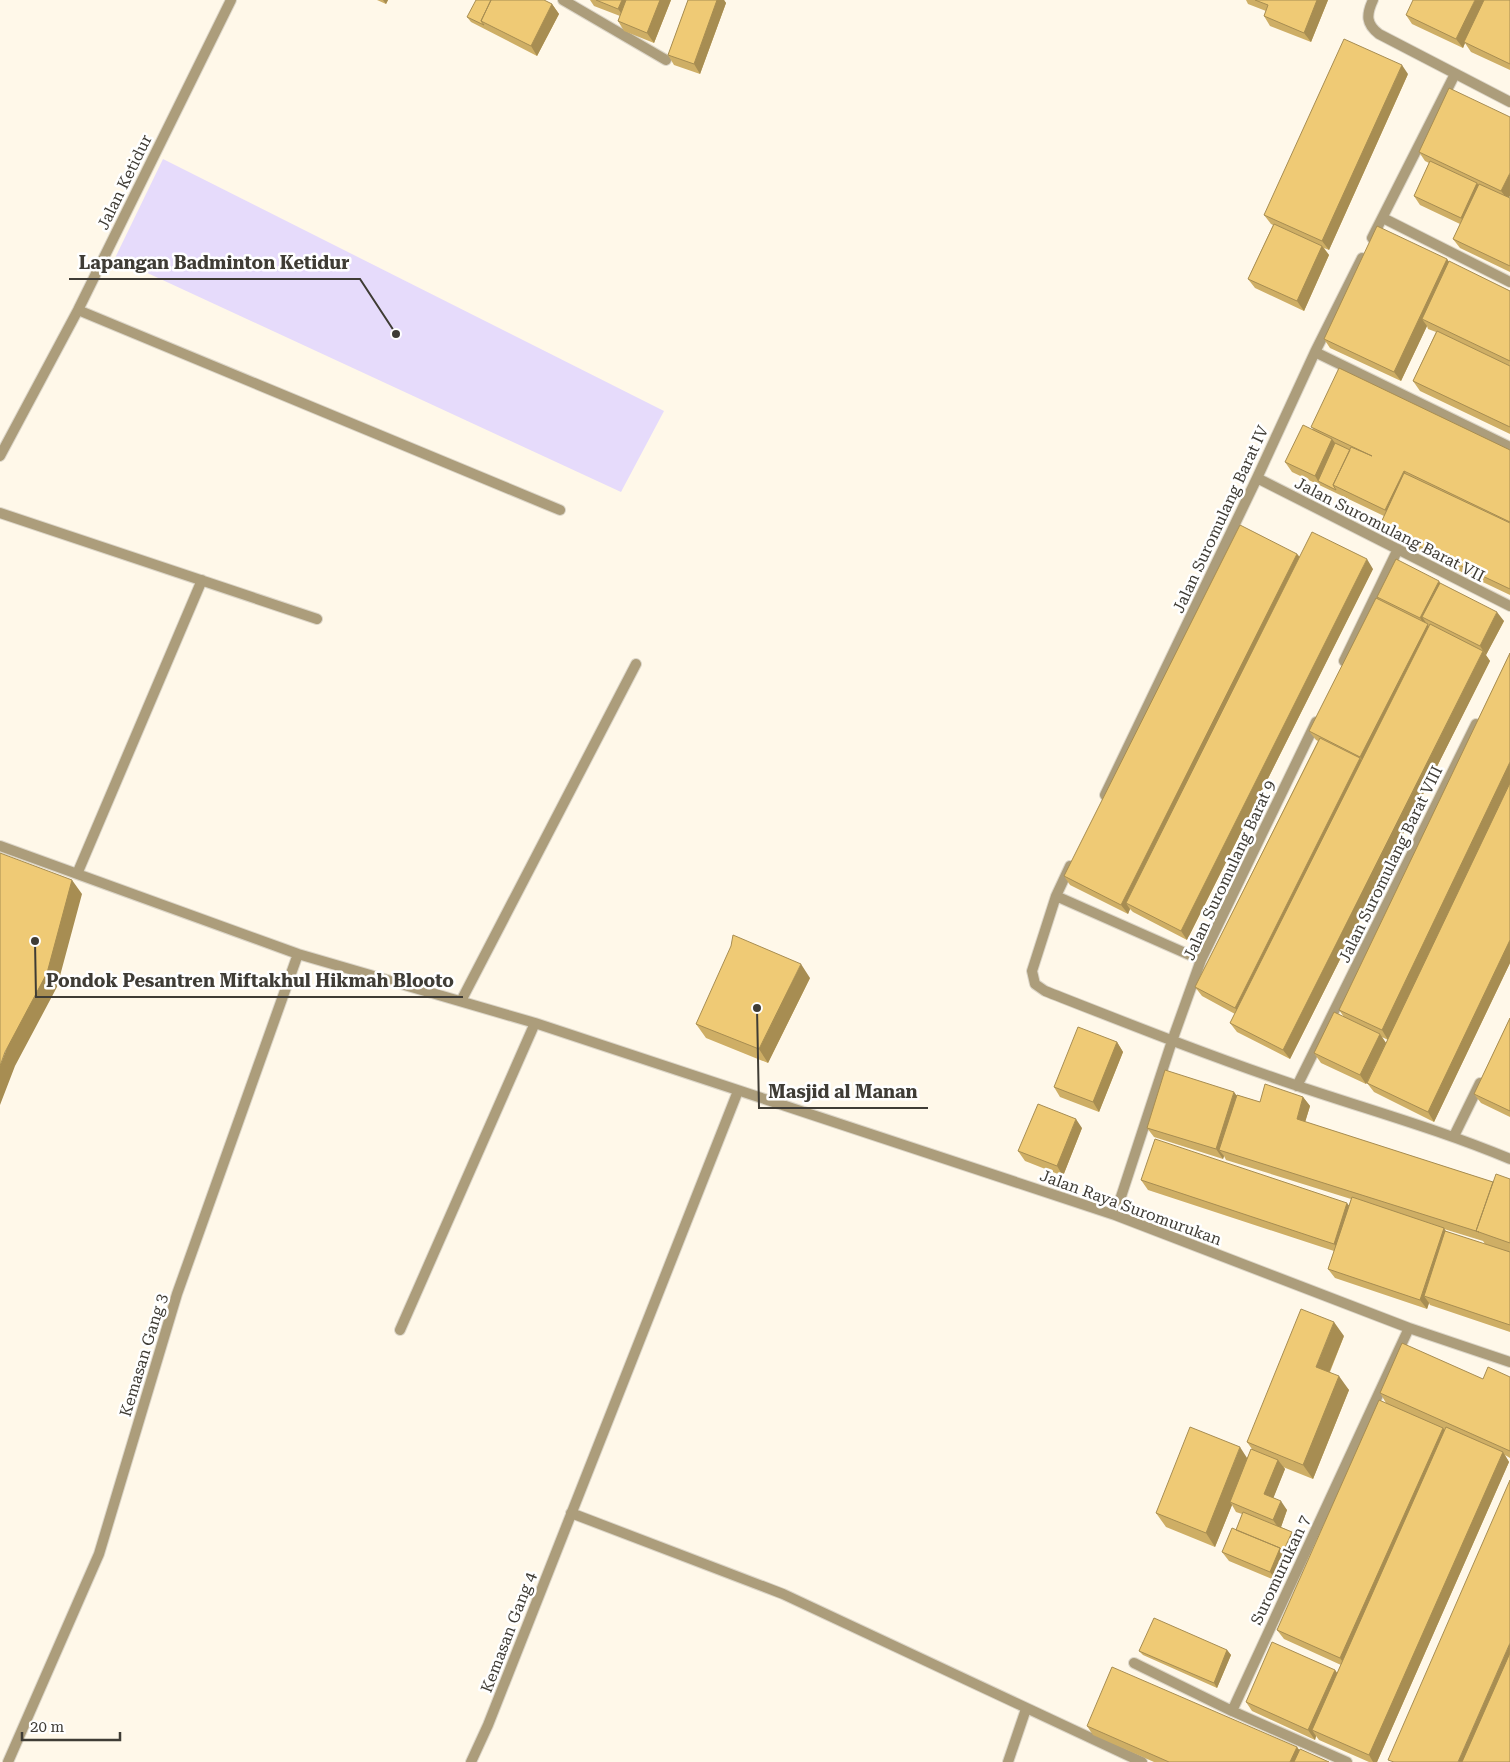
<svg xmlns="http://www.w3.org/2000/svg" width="1510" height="1762" font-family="'Roboto Serif',serif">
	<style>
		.pitch { fill: #e6dbfb }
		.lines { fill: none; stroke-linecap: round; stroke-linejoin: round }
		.street-casing { stroke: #dcd6c9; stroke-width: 12 }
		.street { stroke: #ac9d7b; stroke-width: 10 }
		.wall { fill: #ceae65; fill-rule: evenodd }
		.shaded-wall { fill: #a78d52 }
		.building { fill: #efca75; stroke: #a78d52 }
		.labels { text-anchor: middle; stroke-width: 5; stroke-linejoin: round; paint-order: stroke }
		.street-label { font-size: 16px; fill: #3f3c35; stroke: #fff }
		.leader { fill: none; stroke: #3f3c35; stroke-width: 2 }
		.callout-dot { fill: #3f3c35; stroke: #fff; stroke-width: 2 }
		.callout-label { font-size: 18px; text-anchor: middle; font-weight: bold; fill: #3f3c35; stroke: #fff; stroke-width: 5; stroke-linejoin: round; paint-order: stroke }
	</style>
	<rect width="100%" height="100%" fill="#fff8e9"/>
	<path class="pitch" d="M 163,159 L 664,411 L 621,492 L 115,258 Z"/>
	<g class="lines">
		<g class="street-casing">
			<path id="street" d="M 563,0 L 666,60
				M 1373,0 C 1366,15 1366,24 1379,34 L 1510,102
				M 1383,218 L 1510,282
				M 1372,238 L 1455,74
				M 78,310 L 560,510
				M 1315,352 L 1510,447
				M 0,456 L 78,310 L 231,0
				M 1257,478 L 1510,606
				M 0,513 L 317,619
				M 1344,661 L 1398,549
				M 1105,795 L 1257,478 L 1315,352 L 1362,258
				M 0,846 L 298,954 L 535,1023 L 1115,1215 L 1409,1328 L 1510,1362
				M 1070,866 L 1056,896 L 1032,971 L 1035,984 L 1045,991 C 1129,1024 1212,1057 1298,1086 C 1369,1110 1441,1130 1510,1159
				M 77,874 L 202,580
				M 1056,896 L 1201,960
				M 461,1001 L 636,664
				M 1297,1086 L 1476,724
				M 1454,1136 L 1480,1083
				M 1115,1215 L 1172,1041 L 1201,960 L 1316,722
				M 400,1330 L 535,1023
				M 571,1513 L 783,1594 L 1142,1762
				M 1134,1663 L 1232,1711
				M 8,1762 L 99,1554 L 177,1294 L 298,954
				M 471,1762 L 488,1725 L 738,1091
				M 1008,1762 L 1026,1709
				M 1347,1762 L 1232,1711 L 1409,1328"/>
		</g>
		<use href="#street" class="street"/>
	</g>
	<path class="wall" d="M 377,0 L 388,0 L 386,4 Z
		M 590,0 L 671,0 L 654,43 L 624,31 L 618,21 L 620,16 L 594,6 Z
		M 688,0 L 724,0 L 726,3 L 700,74 L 674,65 L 668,55 Z
		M 1246,0 L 1328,0 L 1311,42 L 1270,26 L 1264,16 L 1266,11 L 1248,4 Z
		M 1510,0 L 1510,70 L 1471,52 L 1465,43 L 1463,48 L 1412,24 L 1406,15 Z
		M 552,4 L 559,14 L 537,56 L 471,22 L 467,17 Z
		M 1408,74 L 1329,250 L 1324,248 L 1329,255 L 1304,311 L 1255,288 L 1248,279 L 1273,225 L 1271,224 L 1264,215 Z
		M 1510,117 L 1509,198 L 1510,198 L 1510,272 L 1460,248 L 1453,239 L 1460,224 L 1420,205 L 1414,196 L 1429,163 L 1425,161 L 1419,152 Z
		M 1447,259 L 1449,262 L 1510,291 L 1510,434 L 1420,391 L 1413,381 L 1436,332 L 1428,329 L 1427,326 L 1401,381 L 1330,348 L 1324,339 Z
		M 1311,427 L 1510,450 L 1510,595 L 1386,536 L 1379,527 L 1384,516 L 1292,472 L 1285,462 L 1313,429 Z
		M 1297,554 L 1300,557 L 1373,569 L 1187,940 L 1133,912 L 1130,909 L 1128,914 L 1070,885 L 1064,876 Z
		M 1440,583 L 1504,621 L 1486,655 L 1490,661 L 1290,1059 L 1237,1032 L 1230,1023 L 1235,1014 L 1202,996 L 1195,987 L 1318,741 L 1316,740 L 1309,731 L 1379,600 L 1377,597 Z
		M 1510,653 L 1510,963 L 1434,1122 L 1374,1092 L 1367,1083 L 1366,1084 L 1321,1063 L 1314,1053 L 1344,1017 L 1339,1010 ZM 1382,1037 L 1388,1040 L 1386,1043 Z
		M 810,978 L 768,1063 L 706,1038 L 696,1024 Z
		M 1510,1018 L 1510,1117 L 1481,1103 L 1474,1094 Z
		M 1117,1042 L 1123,1052 L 1099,1112 L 1060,1097 L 1054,1087 Z
		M 1237,1095 L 1260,1102 L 1303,1097 L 1310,1106 L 1305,1122 L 1493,1182 L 1510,1179 L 1510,1332 L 1430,1305 L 1429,1303 L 1427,1309 L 1335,1278 L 1328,1269 L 1334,1251 L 1148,1190 L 1141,1180 L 1349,1205 L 1351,1199 L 1226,1160 L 1224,1156 L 1223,1159 L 1154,1137 L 1147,1128 ZM 1444,1229 L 1483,1241 L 1485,1244 L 1445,1231 Z
		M 1082,1128 L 1063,1176 L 1025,1161 L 1018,1151 Z
		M 1344,1336 L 1330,1372 L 1349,1390 L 1313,1479 L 1283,1467 L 1285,1469 L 1273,1498 L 1287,1510 L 1281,1527 L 1292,1532 L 1295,1537 L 1277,1581 L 1229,1561 L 1222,1552 L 1236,1530 L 1242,1514 L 1236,1512 L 1232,1505 L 1215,1547 L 1166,1527 L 1156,1513 L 1247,1458 L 1252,1449 L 1247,1442 Z
		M 1510,1377 L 1510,1458 L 1505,1455 L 1509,1462 L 1377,1762 L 1369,1762 L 1319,1740 L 1316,1736 L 1315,1740 L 1252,1711 L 1246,1702 L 1335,1670 L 1337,1673 L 1341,1665 L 1284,1639 L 1277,1630 L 1386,1403 L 1380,1393 L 1483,1379 Z
		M 1227,1650 L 1231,1655 L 1217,1688 L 1143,1655 L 1139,1651 Z
		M 1087,1726 L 1297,1747 L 1299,1750 L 1329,1762 L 1154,1762 L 1093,1735 Z"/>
	<path class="shaded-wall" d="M 383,0 L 388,0 L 386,4 Z
		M 622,0 L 632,0 L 625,18 L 618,9 Z
		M 660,0 L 671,0 L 654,43 L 647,33 Z
		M 717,0 L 724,0 L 726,3 L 700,74 L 694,64 Z
		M 1317,0 L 1328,0 L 1311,42 L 1304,33 Z
		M 1475,0 L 1486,0 L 1464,42 L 1465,43 L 1463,48 L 1456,39 Z
		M 552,4 L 559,14 L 537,56 L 531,46 Z
		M 1402,65 L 1408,74 L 1329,250 L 1322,241 Z
		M 1510,173 L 1510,196 L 1508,200 L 1501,191 Z
		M 1477,183 L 1483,193 L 1467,227 L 1461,218 Z
		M 1322,246 L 1329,255 L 1304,311 L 1297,301 Z
		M 1447,259 L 1454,269 L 1422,319 L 1427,326 L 1401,381 L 1394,372 Z
		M 1332,439 L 1339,448 L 1318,481 L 1315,476 Z
		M 1404,471 L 1411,481 L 1392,519 L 1385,510 Z
		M 1297,554 L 1304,563 L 1126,903 L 1130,909 L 1128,914 L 1121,905 Z
		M 1367,559 L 1373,569 L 1187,940 L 1181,931 Z
		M 1439,581 L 1445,590 L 1422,617 L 1434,634 L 1367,767 L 1360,757 L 1426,627 L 1420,618 Z
		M 1497,612 L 1504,621 L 1486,655 L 1480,646 Z
		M 1483,651 L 1490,661 L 1290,1059 L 1283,1050 Z
		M 1360,758 L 1367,768 L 1241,1017 L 1235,1008 Z
		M 1510,762 L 1510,785 L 1388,1040 L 1382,1030 Z
		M 72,880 L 82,894 L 57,987 L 15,1066 L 0,1105 L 0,1066 Z
		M 1510,940 L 1510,963 L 1434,1122 L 1428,1112 Z
		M 801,964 L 810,978 L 768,1063 L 759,1049 Z
		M 1380,1034 L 1386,1043 L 1366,1084 L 1360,1075 Z
		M 1117,1042 L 1123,1052 L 1099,1112 L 1093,1102 Z
		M 1234,1092 L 1241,1101 L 1219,1150 L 1224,1156 L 1223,1159 L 1216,1149 Z
		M 1303,1097 L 1310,1106 L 1303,1129 L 1297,1119 Z
		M 1076,1119 L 1082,1128 L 1063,1176 L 1057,1166 Z
		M 1347,1203 L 1354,1212 L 1340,1253 L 1334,1244 Z
		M 1444,1228 L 1450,1238 L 1424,1296 L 1429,1303 L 1427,1309 L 1420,1300 Z
		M 1334,1322 L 1344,1336 L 1326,1380 L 1316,1367 Z
		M 1339,1376 L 1349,1390 L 1313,1479 L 1303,1465 Z
		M 1443,1428 L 1450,1437 L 1347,1668 L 1340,1658 Z
		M 1240,1447 L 1249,1461 L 1230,1502 L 1232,1505 L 1215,1547 L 1206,1533 Z
		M 1503,1452 L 1509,1462 L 1377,1762 L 1373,1762 L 1369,1755 Z
		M 1278,1460 L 1285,1469 L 1271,1504 L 1264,1494 Z
		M 1281,1501 L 1287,1510 L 1280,1530 L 1273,1520 Z
		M 1292,1532 L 1295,1537 L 1287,1557 L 1283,1552 Z
		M 1280,1548 L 1287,1557 L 1277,1581 L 1270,1572 Z
		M 1510,1643 L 1510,1668 L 1469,1762 L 1458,1762 Z
		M 1227,1650 L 1231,1655 L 1217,1688 L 1214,1683 Z
		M 1335,1670 L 1342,1680 L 1312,1730 L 1316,1736 L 1315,1740 L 1308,1730 Z
		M 1297,1747 L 1304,1756 L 1301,1762 L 1290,1762 Z"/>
	<path class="building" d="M 476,0 L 491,0 L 481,21 L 484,25 L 467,17 Z
		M 491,0 L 544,0 L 552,4 L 531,46 L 481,21 Z
		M 596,0 L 622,0 L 618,9 Z
		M 626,0 L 660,0 L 647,33 L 618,21 Z
		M 688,0 L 717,0 L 694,64 L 668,55 Z
		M 1255,0 L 1317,0 L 1304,33 L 1264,16 L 1268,5 Z
		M 1413,0 L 1475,0 L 1456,39 L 1406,15 Z
		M 1484,0 L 1510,0 L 1510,64 L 1464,42 Z
		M 1344,39 L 1402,65 L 1322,241 L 1264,215 Z
		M 1449,88 L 1510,117 L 1510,173 L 1501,191 L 1419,152 Z
		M 1430,161 L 1477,183 L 1461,218 L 1414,196 Z
		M 1479,184 L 1510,198 L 1510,266 L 1453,239 Z
		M 1274,224 L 1322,246 L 1297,301 L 1248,279 Z
		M 1377,226 L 1447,259 L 1394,372 L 1324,339 Z
		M 1449,261 L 1510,291 L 1510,361 L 1422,319 Z
		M 1437,331 L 1510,366 L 1510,427 L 1413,381 Z
		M 1339,368 L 1510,450 L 1510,522 L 1404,471 L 1385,510 L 1333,485 L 1351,447 L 1372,456 L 1311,427 Z
		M 1303,425 L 1332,439 L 1315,476 L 1285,462 Z
		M 1335,443 L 1350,450 L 1333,485 L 1336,490 L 1318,481 Z
		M 1404,473 L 1510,523 L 1510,589 L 1379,527 Z
		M 1240,525 L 1297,554 L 1121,905 L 1064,876 Z
		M 1312,532 L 1367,559 L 1181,931 L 1126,903 Z
		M 1396,559 L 1439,581 L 1420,618 L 1377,597 Z
		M 1440,583 L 1497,612 L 1480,646 L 1422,617 Z
		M 1376,598 L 1428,624 L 1360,757 L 1309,731 Z
		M 1430,624 L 1483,651 L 1283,1050 L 1230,1023 Z
		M 1510,653 L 1510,762 L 1382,1030 L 1339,1010 Z
		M 1320,738 L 1360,758 L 1235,1008 L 1195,987 Z
		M 1510,783 L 1510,940 L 1428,1112 L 1367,1083 Z
		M 0,853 L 72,880 L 47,973 L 5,1052 L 0,1066 Z
		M 733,935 L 801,964 L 759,1049 L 696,1024 L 731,946 Z
		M 1334,1012 L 1380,1034 L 1360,1075 L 1314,1053 Z
		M 1510,1018 L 1510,1111 L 1474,1094 Z
		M 1078,1027 L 1117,1042 L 1093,1102 L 1054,1087 Z
		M 1165,1070 L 1234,1092 L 1216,1149 L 1147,1128 Z
		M 1265,1084 L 1303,1097 L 1297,1119 L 1493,1182 L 1476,1231 L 1479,1232 L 1219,1150 L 1237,1095 L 1260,1102 Z
		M 1038,1104 L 1076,1119 L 1057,1166 L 1018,1151 Z
		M 1155,1139 L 1347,1203 L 1334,1244 L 1141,1180 Z
		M 1496,1174 L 1510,1179 L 1510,1243 L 1476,1231 Z
		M 1352,1197 L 1444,1228 L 1420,1300 L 1328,1269 Z
		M 1445,1231 L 1510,1252 L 1510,1325 L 1424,1296 Z
		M 1301,1309 L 1334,1322 L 1316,1367 L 1339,1376 L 1303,1465 L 1247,1442 Z
		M 1402,1343 L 1483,1379 L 1488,1367 L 1510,1377 L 1510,1451 L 1380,1393 Z
		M 1379,1400 L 1443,1428 L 1340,1658 L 1277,1630 Z
		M 1190,1427 L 1240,1447 L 1206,1533 L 1156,1513 Z
		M 1446,1427 L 1503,1452 L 1369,1755 L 1312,1730 Z
		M 1251,1449 L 1278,1460 L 1264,1494 L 1281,1501 L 1273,1520 L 1230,1502 Z
		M 1510,1480 L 1510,1643 L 1458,1762 L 1394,1762 L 1388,1760 Z
		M 1243,1512 L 1292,1532 L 1283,1552 L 1280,1548 L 1236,1530 Z
		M 1232,1528 L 1280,1548 L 1270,1572 L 1222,1552 Z
		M 1154,1618 L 1227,1650 L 1214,1683 L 1139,1651 Z
		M 1272,1642 L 1335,1670 L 1308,1730 L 1246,1702 Z
		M 1510,1653 L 1510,1762 L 1462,1762 Z
		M 1112,1667 L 1297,1747 L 1290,1762 L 1169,1762 L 1087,1726 Z
		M 1300,1749 L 1329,1762 L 1294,1762 Z"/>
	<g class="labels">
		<g class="street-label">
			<text transform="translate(124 182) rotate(-64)" y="6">Jalan Ketidur</text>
			<text transform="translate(1220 519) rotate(-65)" y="6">Jalan Suromulang Barat IV</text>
			<text transform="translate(1390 529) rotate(27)" y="6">Jalan Suromulang Barat VII</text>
			<text transform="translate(1390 864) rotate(-64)" y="6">Jalan Suromulang Barat VIII</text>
			<text transform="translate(1229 870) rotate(-65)" y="6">Jalan Suromulang Barat 9</text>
			<text transform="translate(1131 1207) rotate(20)" y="6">Jalan Raya Suromurukan</text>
			<text transform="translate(143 1355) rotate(-73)" y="6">Kemasan Gang 3</text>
			<text transform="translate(1280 1570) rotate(-65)" y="6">Suromurukan 7</text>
			<text transform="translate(508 1632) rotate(-69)" y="6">Kemasan Gang 4</text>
		</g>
	</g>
	<path class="leader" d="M396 334L360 279H69M35 941L36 997H463M757 1008L759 1108H928"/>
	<g class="callout-dot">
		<circle cx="396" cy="334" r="5"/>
		<circle cx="35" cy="941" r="5"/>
		<circle cx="757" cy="1008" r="5"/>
	</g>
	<g class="callout-label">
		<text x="214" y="269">Lapangan Badminton Ketidur</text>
		<text x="250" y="987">Pondok Pesantren Miftakhul Hikmah Blooto</text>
		<text x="843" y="1098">Masjid al Manan</text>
	</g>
	<path d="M22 1732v8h98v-8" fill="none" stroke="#3f3c35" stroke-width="2.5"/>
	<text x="30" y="1732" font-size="15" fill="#3f3c35" stroke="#ffffff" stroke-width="4" paint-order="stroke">20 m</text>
</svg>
